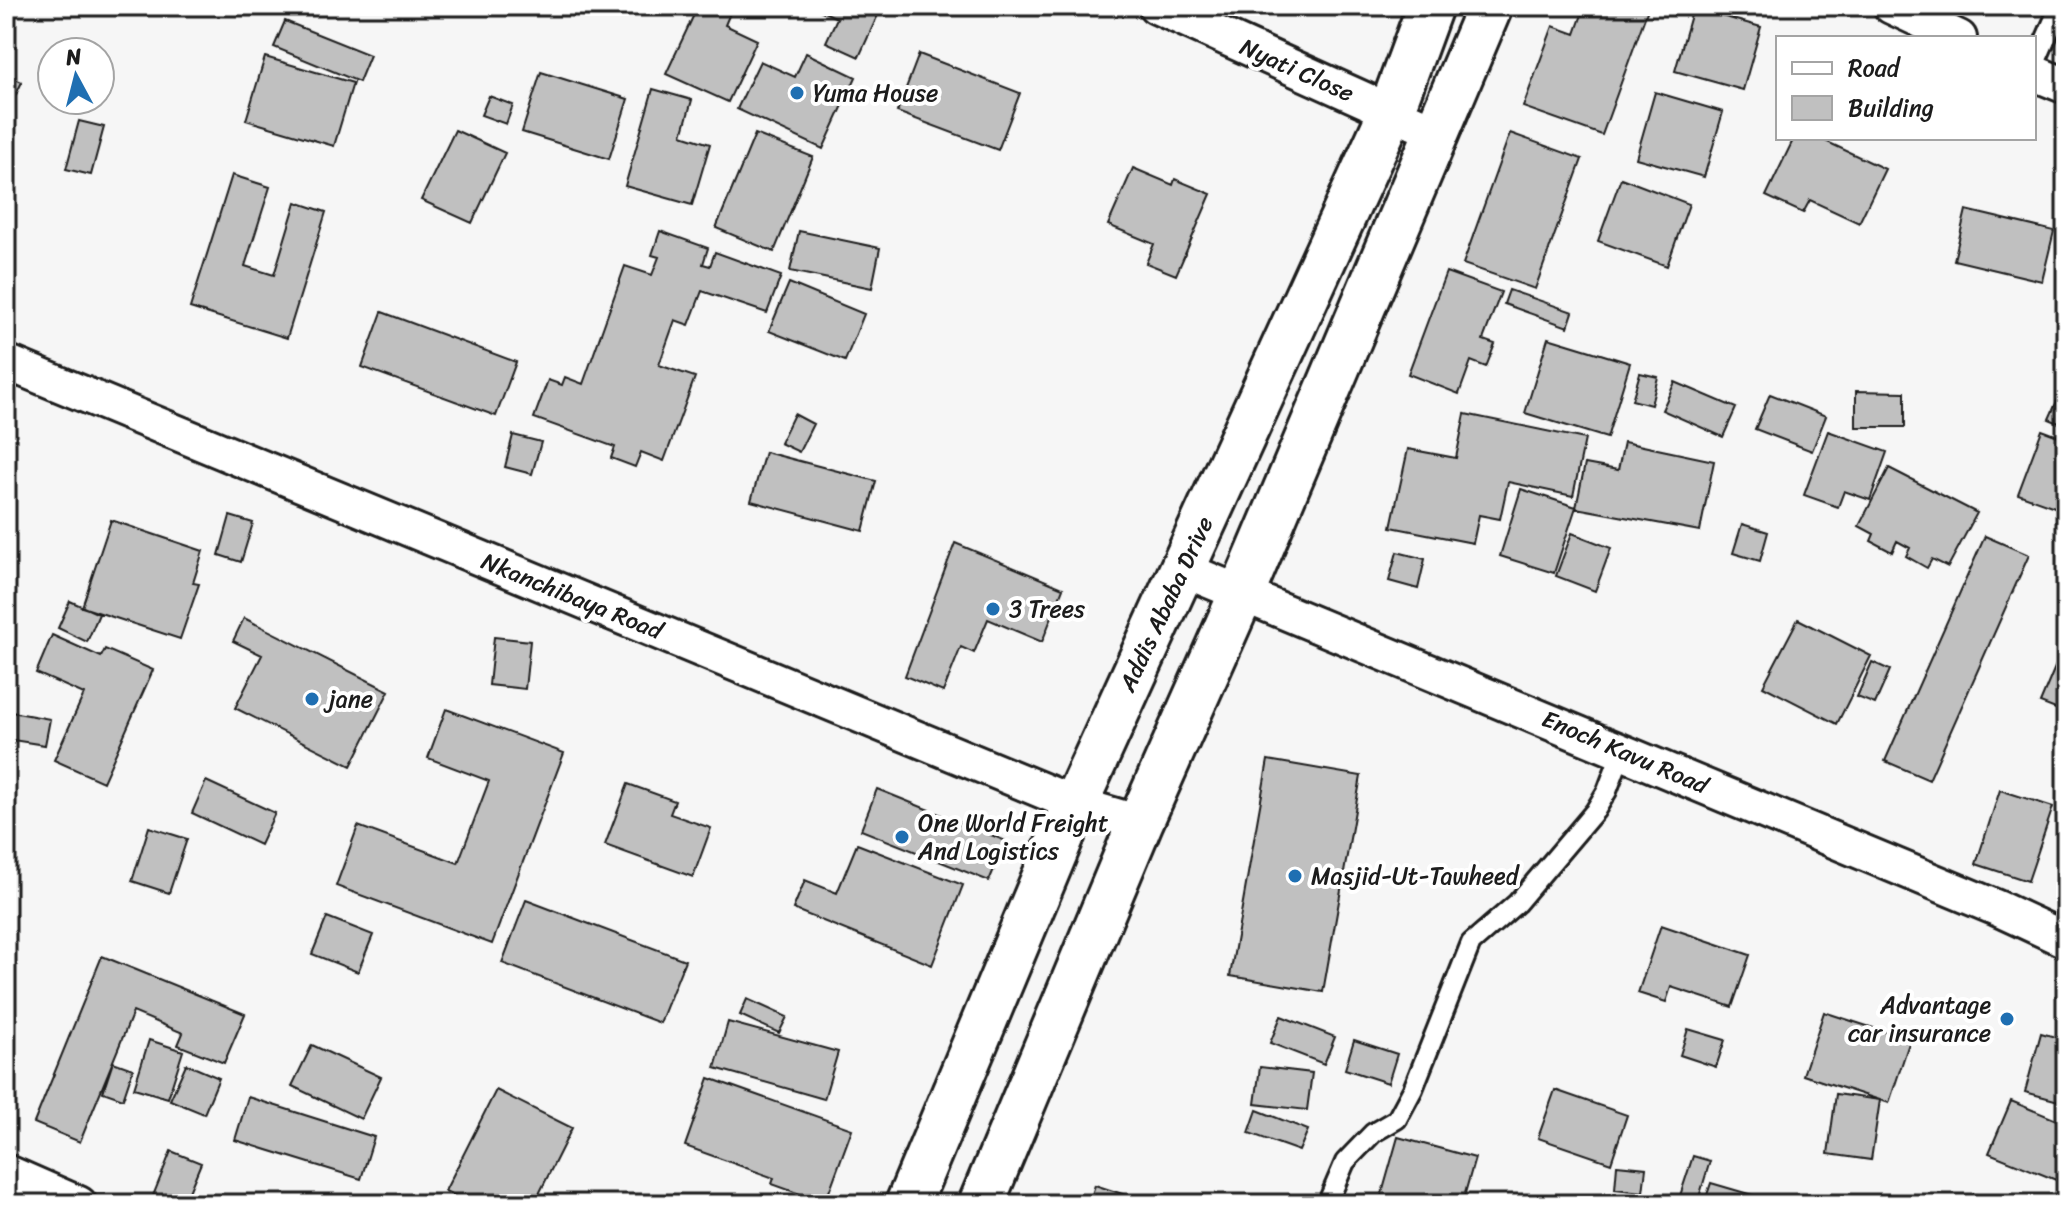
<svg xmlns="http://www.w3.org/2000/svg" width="2072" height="1210" font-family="Sriracha,sans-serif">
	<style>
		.building { fill: #c0c0c0; stroke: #1c1c1c; stroke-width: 2 }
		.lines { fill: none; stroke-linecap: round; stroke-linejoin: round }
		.lane-casing { stroke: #1c1c1c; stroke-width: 24 }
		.street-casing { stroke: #1c1c1c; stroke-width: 40 }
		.secondary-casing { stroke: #1c1c1c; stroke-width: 50 }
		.lane { stroke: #fff; stroke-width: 18 }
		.street { stroke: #fff; stroke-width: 34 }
		.secondary { stroke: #fff; stroke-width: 44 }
		.poi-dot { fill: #1f6fb2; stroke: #fff; stroke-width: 3 }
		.labels { text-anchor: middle; stroke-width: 8; stroke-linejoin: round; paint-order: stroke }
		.street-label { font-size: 24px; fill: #1c1c1c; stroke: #fff }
		.poi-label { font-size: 24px; fill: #1c1c1c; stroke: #fff; text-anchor: start }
	</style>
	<rect width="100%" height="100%" fill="#f6f6f6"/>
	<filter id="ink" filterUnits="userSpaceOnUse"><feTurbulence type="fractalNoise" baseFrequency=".0125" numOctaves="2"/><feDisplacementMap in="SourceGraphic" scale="16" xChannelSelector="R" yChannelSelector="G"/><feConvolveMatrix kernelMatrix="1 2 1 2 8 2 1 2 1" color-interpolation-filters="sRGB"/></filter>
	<g filter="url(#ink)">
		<path class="building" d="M 698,6 L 733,6 L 725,25 L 757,40 L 728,102 L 666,74 Z
			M 811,6 L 882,6 L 859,57 L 826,42 L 837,18 Z
			M 1292,6 L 1310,6 L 1307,13 Z
			M 1585,6 L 1649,6 L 1602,135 L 1523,107 L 1553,26 L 1575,34 Z
			M 1693,8 L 1761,27 L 1743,90 L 1675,71 Z
			M 285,21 L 370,55 L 359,82 L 274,47 Z
			M 806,53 L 856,77 L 823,149 L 737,109 L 760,61 L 795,77 Z
			M 919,54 L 1020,93 L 998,150 L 897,112 Z
			M 265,57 L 353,83 L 334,146 L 246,120 Z
			M 541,72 L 628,99 L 609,159 L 522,132 Z
			M 6,75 L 22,82 L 6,115 Z
			M 653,89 L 692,100 L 682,135 L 710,144 L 692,205 L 625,186 Z
			M 1655,92 L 1723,112 L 1704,177 L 1636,158 Z
			M 489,96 L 513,105 L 506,124 L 481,115 Z
			M 79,121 L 104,127 L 91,175 L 66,169 Z
			M 455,130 L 505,153 L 472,223 L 421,200 Z
			M 1510,133 L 1582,159 L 1535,289 L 1463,264 Z
			M 755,134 L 813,157 L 774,252 L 716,228 Z
			M 1794,138 L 1819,138 L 1885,169 L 1859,223 L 1810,200 L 1803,213 L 1766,196 Z
			M 1133,168 L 1173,185 L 1175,179 L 1211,194 L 1176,275 L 1146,263 L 1154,244 L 1108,225 Z
			M 232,175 L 270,187 L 245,266 L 274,275 L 296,202 L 326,212 L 287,338 L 190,308 Z
			M 1621,178 L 1689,204 L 1667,266 L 1598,241 Z
			M 1966,210 L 2054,231 L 2042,281 L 1954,260 Z
			M 660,231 L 708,248 L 703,264 L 710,266 L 715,252 L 781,276 L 767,313 L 702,291 L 689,325 L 675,320 L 659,365 L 695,377 L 664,461 L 641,452 L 635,467 L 611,458 L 615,447 L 534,418 L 548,380 L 562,385 L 565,377 L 583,384 L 625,266 L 652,275 L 659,257 L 652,255 Z
			M 799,231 L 880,248 L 872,288 L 790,271 Z
			M 1446,272 L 1501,292 L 1483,340 L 1495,344 L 1486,367 L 1471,361 L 1459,394 L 1408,374 Z
			M 789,283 L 864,314 L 845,361 L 769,331 Z
			M 1509,290 L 1573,312 L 1568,327 L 1504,304 Z
			M 382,312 L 516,362 L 496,416 L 362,367 Z
			M 1548,338 L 1630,363 L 1607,438 L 1525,413 Z
			M 1640,373 L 1658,377 L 1651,405 L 1632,400 Z
			M 2066,381 L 2066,426 L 2049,419 Z
			M 1675,382 L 1736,408 L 1723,437 L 1662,410 Z
			M 1856,391 L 1905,392 L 1905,427 L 1856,427 Z
			M 1770,394 L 1826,416 L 1812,451 L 1755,429 Z
			M 794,414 L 813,424 L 799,452 L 780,443 Z
			M 1465,414 L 1585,439 L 1573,496 L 1508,482 L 1500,519 L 1479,515 L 1473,543 L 1391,527 L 1408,449 L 1456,458 Z
			M 2042,430 L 2066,439 L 2066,511 L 2018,494 Z
			M 1828,431 L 1887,452 L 1870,500 L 1844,491 L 1838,507 L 1804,495 Z
			M 513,435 L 541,442 L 532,474 L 505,467 Z
			M 1624,442 L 1714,461 L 1700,531 L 1576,508 L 1585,464 L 1618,470 Z
			M 765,452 L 876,481 L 863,531 L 751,501 Z
			M 1889,468 L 1977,513 L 1948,567 L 1932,559 L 1927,568 L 1906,556 L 1910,548 L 1897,541 L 1892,552 L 1871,541 L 1874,534 L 1859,526 Z
			M 1521,489 L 1576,507 L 1554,573 L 1500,556 Z
			M 230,516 L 253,523 L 241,562 L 219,555 Z
			M 111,520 L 203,551 L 193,583 L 199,584 L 180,639 L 82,607 Z
			M 1742,524 L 1768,532 L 1760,561 L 1733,553 Z
			M 1572,533 L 1611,548 L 1595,591 L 1556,576 Z
			M 1985,536 L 2029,555 L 1929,780 L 1885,761 Z
			M 955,543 L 1063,588 L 1042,642 L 988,619 L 974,653 L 961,647 L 943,692 L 905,676 Z
			M 1397,552 L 1425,559 L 1418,589 L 1389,581 Z
			M 70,601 L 99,614 L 87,642 L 58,628 Z
			M 244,618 L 389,691 L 351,766 L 235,708 L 262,655 L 233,641 Z
			M 1798,619 L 1871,656 L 1837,724 L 1763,686 Z
			M 52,635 L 101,657 L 105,649 L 153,670 L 103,782 L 54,760 L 84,694 L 36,673 Z
			M 494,637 L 530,641 L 525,689 L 489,685 Z
			M 2066,641 L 2066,713 L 2040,703 Z
			M 1872,662 L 1890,670 L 1875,704 L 1857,697 Z
			M 446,709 L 564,753 L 492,944 L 336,886 L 358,826 L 458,863 L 489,781 L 428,758 Z
			M 6,711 L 50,719 L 45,745 L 6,739 Z
			M 1268,760 L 1361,776 L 1323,992 L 1230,976 Z
			M 206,781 L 275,813 L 260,845 L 192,813 Z
			M 628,784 L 675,801 L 670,814 L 711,828 L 693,877 L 605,845 Z
			M 877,789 L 1006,841 L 989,881 L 861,830 Z
			M 2000,790 L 2053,807 L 2028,881 L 1976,864 Z
			M 149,827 L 187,839 L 169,893 L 132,881 Z
			M 857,844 L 963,885 L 932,965 L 793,909 L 805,880 L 837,893 Z
			M 526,900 L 685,960 L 660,1023 L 502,963 Z
			M 327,917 L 373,935 L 358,972 L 312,954 Z
			M 1661,925 L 1750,955 L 1732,1007 L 1671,987 L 1666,1002 L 1638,993 Z
			M 102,956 L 245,1014 L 224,1063 L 178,1045 L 183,1033 L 133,1012 L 80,1142 L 34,1123 Z
			M 6,958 L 15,961 L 6,992 Z
			M 747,999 L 787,1017 L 779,1033 L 740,1015 Z
			M 1824,1012 L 1910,1040 L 1889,1103 L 1803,1075 Z
			M 1281,1016 L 1335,1037 L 1324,1064 L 1270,1043 Z
			M 728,1022 L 838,1052 L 824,1099 L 715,1068 Z
			M 1688,1029 L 1725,1040 L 1716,1067 L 1680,1055 Z
			M 2041,1033 L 2066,1040 L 2066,1103 L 2025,1092 Z
			M 149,1040 L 183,1051 L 168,1098 L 134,1088 Z
			M 1354,1040 L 1397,1054 L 1388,1083 L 1345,1069 Z
			M 312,1045 L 381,1077 L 361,1119 L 292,1086 Z
			M 113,1062 L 133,1069 L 123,1099 L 103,1092 Z
			M 186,1064 L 219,1078 L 204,1114 L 170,1100 Z
			M 1260,1067 L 1312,1073 L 1307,1110 L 1255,1104 Z
			M 709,1078 L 852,1129 L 825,1203 L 772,1184 L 774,1178 L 685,1146 Z
			M 496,1090 L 572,1128 L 534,1204 L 472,1204 L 445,1191 Z
			M 1555,1090 L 1627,1115 L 1611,1163 L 1538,1138 Z
			M 1836,1094 L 1880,1100 L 1871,1160 L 1828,1154 Z
			M 248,1097 L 374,1137 L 361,1179 L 235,1140 Z
			M 2011,1101 L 2066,1124 L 2066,1184 L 1989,1153 Z
			M 1257,1110 L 1308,1130 L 1299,1151 L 1249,1133 Z
			M 1398,1137 L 1475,1158 L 1462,1204 L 1379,1204 Z
			M 171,1151 L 201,1163 L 184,1204 L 159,1204 L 151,1201 Z
			M 1693,1156 L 1710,1161 L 1697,1204 L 1683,1204 L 1678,1202 Z
			M 1617,1165 L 1646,1168 L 1643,1192 L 1615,1189 Z
			M 1711,1183 L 1783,1204 L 1704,1204 Z
			M 1095,1185 L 1153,1204 L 1089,1204 Z
			M 1974,1194 L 2005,1204 L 1971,1204 Z"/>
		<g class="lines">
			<g class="lane-casing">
				<path id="lane" d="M 2034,66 L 2060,6
					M 1327,1204 L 1345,1162 L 1373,1133 L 1397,1119 L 1413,1089 L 1471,943 L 1517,903 L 1595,811 L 1607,791 L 1622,751"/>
			</g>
			<g class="street-casing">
				<path id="street" d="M 1156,6 L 1438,133
					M 1891,6 L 1959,38
					M 2034,73 L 2066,86
					M 6,362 L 1075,804 L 1140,823
					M 1182,569 L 1997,908 L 2066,940
					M 6,1172 L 79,1204"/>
			</g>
			<g class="secondary-casing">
				<path id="secondary" d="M 908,1204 L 1075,804 L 1391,112 L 1430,6
					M 981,1204 L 1140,823 L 1242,593 L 1490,6"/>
			</g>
			<use href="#lane" class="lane"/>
			<use href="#street" class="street"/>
			<use href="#secondary" class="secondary"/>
		</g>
	</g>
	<g class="poi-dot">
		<circle cx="797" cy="93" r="8"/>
		<circle cx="993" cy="609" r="8"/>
		<circle cx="312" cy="699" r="8"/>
		<circle cx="902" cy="837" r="8"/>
		<circle cx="1295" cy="876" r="8"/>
		<circle cx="2007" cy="1019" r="8"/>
	</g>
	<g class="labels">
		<g class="street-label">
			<text transform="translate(1297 70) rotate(24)" y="8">Nyati Close</text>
			<text transform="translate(572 596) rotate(22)" y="8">Nkanchibaya Road</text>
			<text transform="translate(1166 604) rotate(-65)" y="8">Addis Ababa Drive</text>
			<text transform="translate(1625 752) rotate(23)" y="8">Enoch Kavu Road</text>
		</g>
		<g class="poi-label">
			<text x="813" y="101">Yuma House</text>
			<text x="1009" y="617">3 Trees</text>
			<text x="328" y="707">jane</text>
			<text x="918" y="831">One World Freight<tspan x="918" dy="28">And Logistics</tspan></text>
			<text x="1311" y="884">Masjid-Ut-Tawheed</text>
			<text x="1991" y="1013" text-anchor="end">Advantage<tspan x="1991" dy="28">car insurance</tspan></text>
		</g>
	</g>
	<rect width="2072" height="1210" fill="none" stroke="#fff" stroke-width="32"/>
	<rect x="16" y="16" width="2040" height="1178" fill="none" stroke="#1c1c1c" stroke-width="3" filter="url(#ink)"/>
	<rect x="1776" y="36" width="260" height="104" fill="#ffffff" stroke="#a4a4a4" stroke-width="2"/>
	<rect x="1792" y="62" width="40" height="12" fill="#ffffff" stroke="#a4a4a4" stroke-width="2"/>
	<text x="1848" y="76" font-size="24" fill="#1c1c1c">Road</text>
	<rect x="1792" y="96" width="40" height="24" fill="#c0c0c0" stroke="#a4a4a4" stroke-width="2"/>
	<text x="1848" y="116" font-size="24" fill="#1c1c1c">Building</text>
	<g transform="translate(76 76) rotate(353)"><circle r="38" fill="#ffffff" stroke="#a4a4a4" stroke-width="2"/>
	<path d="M0-6L14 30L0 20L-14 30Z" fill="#1f6fb2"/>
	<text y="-12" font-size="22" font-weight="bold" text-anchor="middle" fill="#1c1c1c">N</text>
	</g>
</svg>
